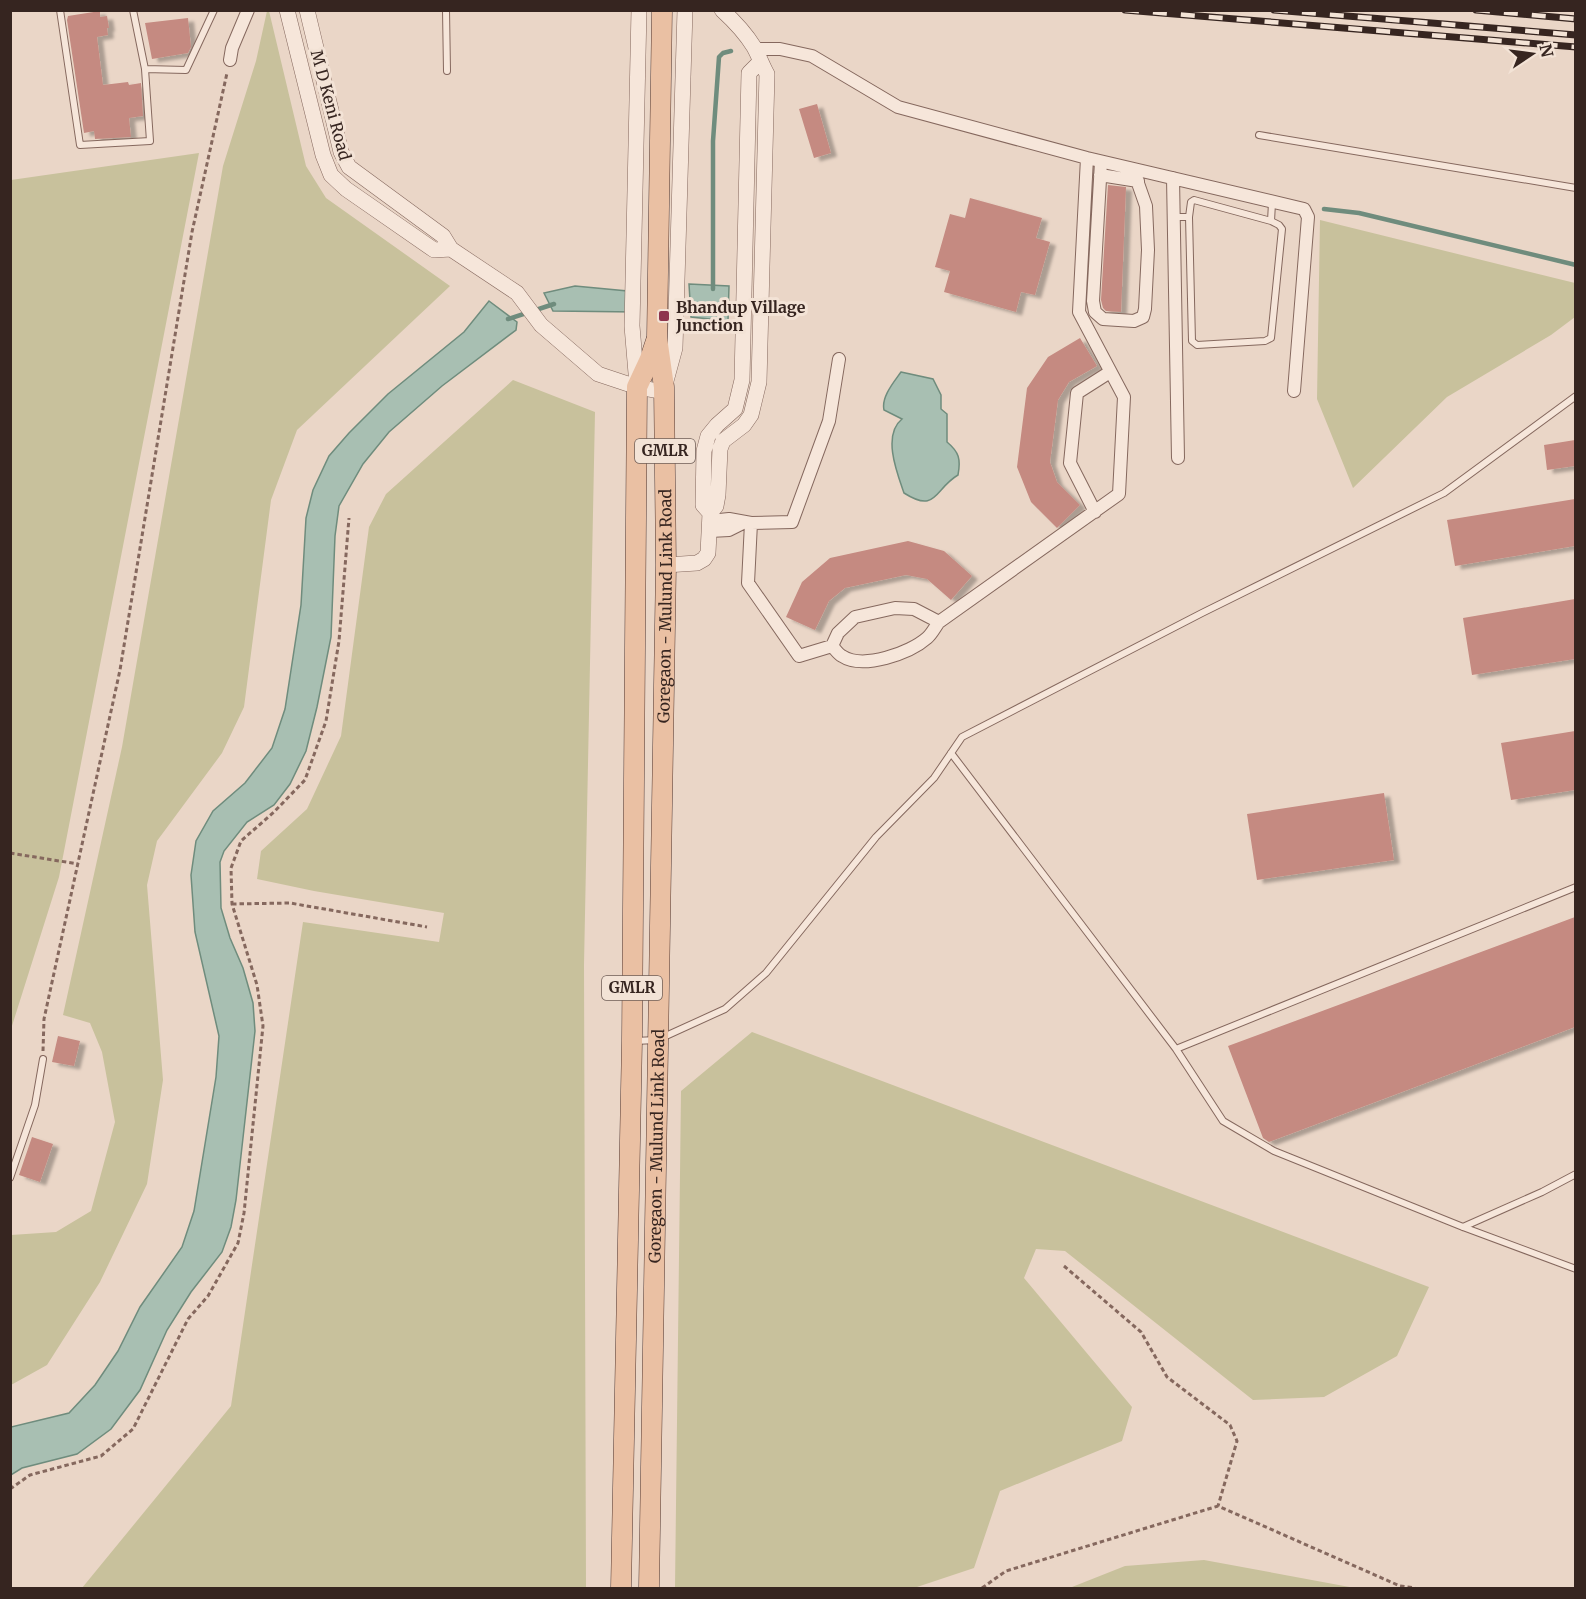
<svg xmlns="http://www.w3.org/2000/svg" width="1586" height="1599" font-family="Merriweather,serif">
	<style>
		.green { fill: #c8c19c }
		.water { fill: #a8bfb2; stroke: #6f8c7d; stroke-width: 1.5 }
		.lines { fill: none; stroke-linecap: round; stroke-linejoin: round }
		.stream { stroke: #6f8c7d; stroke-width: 4.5 }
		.building { fill: #c58a81; filter: url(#shadow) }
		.service-casing { stroke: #85685e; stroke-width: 8 }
		.minor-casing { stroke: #85685e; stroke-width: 14 }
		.tertiary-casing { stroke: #85685e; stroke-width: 16 }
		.primary-casing { stroke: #533832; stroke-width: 21 }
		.path { stroke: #85685e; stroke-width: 3; stroke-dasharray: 4.5 3; stroke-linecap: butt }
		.service { stroke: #f6e6da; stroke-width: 6 }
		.minor { stroke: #f6e6da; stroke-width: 12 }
		.tertiary { stroke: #f6e6da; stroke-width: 15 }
		.primary { stroke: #eac0a3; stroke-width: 20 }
		.rail-casing { stroke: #362520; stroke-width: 7 }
		.rail { stroke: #f3e3d6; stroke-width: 4.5; stroke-dasharray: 14; stroke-linecap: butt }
		.poi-dot { fill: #8e344d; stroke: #f3e3d6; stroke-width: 2 }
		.labels { text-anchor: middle; stroke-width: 6; stroke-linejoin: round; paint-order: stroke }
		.shield { fill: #f3e3d6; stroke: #6f5e57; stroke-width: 1.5 }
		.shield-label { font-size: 15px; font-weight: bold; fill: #362520 }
		.street-label { font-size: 16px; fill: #362520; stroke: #f3e3d6 }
		.poi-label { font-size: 16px; font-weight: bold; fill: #362520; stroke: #f3e3d6; text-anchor: start }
	</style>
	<defs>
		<filter id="shadow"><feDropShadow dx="6" dy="3.5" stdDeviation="1.5" flood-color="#0004"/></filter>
	</defs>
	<rect width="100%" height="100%" fill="#ead6c7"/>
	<path class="green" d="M 267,11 L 269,11 L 306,166 L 326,198 L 450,286 L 297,430 L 271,500 L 244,707 L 222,753 L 157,841 L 147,885 L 163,1080 L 147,1184 L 100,1282 L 47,1365 L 11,1385 L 11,1235 L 56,1232 L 91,1211 L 115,1122 L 102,1052 L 90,1023 L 63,1015 L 122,747 L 223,166 L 256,61 Z
		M 199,153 L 59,877 L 11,1029 L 11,180 Z
		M 1320,220 L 1575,283 L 1575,317 L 1551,335 L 1447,397 L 1353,488 L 1317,399 Z
		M 513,380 L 595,412 L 584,965 L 586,1588 L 82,1588 L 231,1406 L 303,922 L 439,942 L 444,913 L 314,891 L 257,879 L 261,851 L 307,809 L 341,736 L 369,527 L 386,494 Z
		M 752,1032 L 1429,1287 L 1397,1356 L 1324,1397 L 1253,1400 L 1065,1251 L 1036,1249 L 1024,1278 L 1132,1407 L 1122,1441 L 1000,1491 L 974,1568 L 914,1588 L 675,1588 L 681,1091 Z
		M 1204,1560 L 1355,1588 L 1071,1588 L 1072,1587 L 1125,1566 Z"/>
	<path class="water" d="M 689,284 L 729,286 L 728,321 L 691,317 Z
		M 575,286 L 638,292 L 637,312 L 553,311 L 544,293 Z
		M 489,301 L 517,322 L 516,330 L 442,386 L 389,432 L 363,464 L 339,506 L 335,536 L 331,637 L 317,707 L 306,751 L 290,784 L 274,805 L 247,822 L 224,851 L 220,862 L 221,908 L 230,938 L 243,968 L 253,1003 L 255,1031 L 236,1200 L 231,1227 L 222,1252 L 191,1292 L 167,1330 L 140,1390 L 111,1429 L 77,1454 L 22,1468 L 11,1475 L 11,1427 L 69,1413 L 95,1385 L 118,1351 L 140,1307 L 182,1247 L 194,1211 L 216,1077 L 219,1036 L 195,932 L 191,875 L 196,841 L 213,811 L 245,783 L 272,748 L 285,709 L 301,605 L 306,518 L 313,490 L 329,456 L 349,433 L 388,394 L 464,332 Z
		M 901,372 L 933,379 L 941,395 L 941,409 L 947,414 L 947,442 C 959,452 961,459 958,475 C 934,489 937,514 904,493 C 897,473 882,435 902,419 L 884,410 C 881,397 894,382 901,372 Z"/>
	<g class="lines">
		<path class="stream" d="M 1324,209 L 1359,213 L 1576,265
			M 713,289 L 713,141 L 719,57 L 723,53 L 731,51
			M 508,319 L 554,304"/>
	</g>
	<path class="building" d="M 100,11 L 100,17 L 107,16 L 109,28 L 107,28 L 108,35 L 97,37 L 103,85 L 128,82 L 129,85 L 141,83 L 143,116 L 129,118 L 131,137 L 95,139 L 94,131 L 84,133 L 67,20 L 68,16 Z
		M 188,18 L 191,47 L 188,53 L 152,59 L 145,23 Z
		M 817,104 L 831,153 L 814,158 L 799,109 Z
		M 1108,185 L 1126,187 L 1121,312 L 1106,311 L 1103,308 L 1101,300 Z
		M 970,198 L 1042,218 L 1036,238 L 1050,242 L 1035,295 L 1021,292 L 1016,312 L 944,292 L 950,271 L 935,267 L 950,214 L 965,218 Z
		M 1080,338 L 1097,366 L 1069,382 L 1058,400 L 1050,462 L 1057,482 L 1080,505 L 1057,528 L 1031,502 L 1017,467 L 1027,388 L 1048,357 Z
		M 1575,440 L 1575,466 L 1547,470 L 1544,445 Z
		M 1575,499 L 1575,546 L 1455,566 L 1447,520 Z
		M 908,541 L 944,551 L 972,576 L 951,600 L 927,579 L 906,575 L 845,588 L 829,601 L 815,630 L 786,617 L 802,582 L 830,558 Z
		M 1575,599 L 1575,659 L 1472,675 L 1463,618 Z
		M 1575,731 L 1575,790 L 1511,800 L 1501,743 Z
		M 1384,793 L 1394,860 L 1257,880 L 1247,814 Z
		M 1575,917 L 1575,1027 L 1269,1142 L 1263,1138 L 1228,1046 Z
		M 58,1036 L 80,1041 L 74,1066 L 52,1062 Z
		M 32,1137 L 53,1144 L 40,1182 L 19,1175 Z"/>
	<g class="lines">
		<g class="service-casing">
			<path id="service" d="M 60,10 L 80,145 L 150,141 L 145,69 L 133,10
				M 446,10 L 447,71
				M 145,69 L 186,70 L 214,10
				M 1259,135 L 1576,188
				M 1174,217 L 1189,217 L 1192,341 L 1197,345 L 1265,341 L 1271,338 L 1282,229 L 1279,225 L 1271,221 L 1272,203
				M 1189,217 L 1191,202 L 1194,200 L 1271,221
				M 951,753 L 1176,1049 L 1223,1121 L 1274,1151 L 1463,1227 L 1576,1269
				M 634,1041 L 657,1040 L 725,1009 L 766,973 L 876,837 L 934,778 L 962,737 L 1202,613 L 1444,493 L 1576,396
				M 1176,1049 L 1576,887
				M 10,1178 L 35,1105 L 43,1059
				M 1463,1227 L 1542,1192 L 1576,1174"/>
		</g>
		<g class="minor-casing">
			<path id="minor" d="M 756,49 L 780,49 L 812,56 L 898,107 L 1087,158 L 1304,209 L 1308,217 L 1294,391
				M 230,60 L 232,48 L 248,10
				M 1101,162 L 1093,301 L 1095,312 L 1103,319 L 1134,321 L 1143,317 L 1145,309 L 1148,250 L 1146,206 L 1133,169
				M 1100,175 L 1138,181
				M 1173,178 L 1178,458
				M 1095,512 L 1070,463 L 1077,393 L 1110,372
				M 710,521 L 729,519 L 751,523 L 748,583 L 799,656 L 832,646 L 838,633 L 855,617 L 895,608 L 914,609 L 939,622
				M 751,523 L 792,522 L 829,421 L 839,359
				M 710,531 L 729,530 L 743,523
				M 832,646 C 835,649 838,654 842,656 C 863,670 910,653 927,638 C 932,634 935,627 939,622 L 1119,494 L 1124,397 L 1079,312 L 1087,158"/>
		</g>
		<g class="tertiary-casing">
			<path id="tertiary" d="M 287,10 L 323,155 L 331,175 L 346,189 L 434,250 L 451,249
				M 307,10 L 341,152 L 349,167 L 443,236 L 451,249 L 517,293 L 541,325 L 598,374 L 637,387 L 664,392
				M 666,381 L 675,348 L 685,10
				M 637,385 L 632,326 L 639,10
				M 710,513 L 703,505 L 704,451 L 708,436 L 717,425 L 735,409 L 742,380 L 749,73 L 760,62
				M 666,565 L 697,563 L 704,559 L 708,553 L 710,513 L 716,506 L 718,495 L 720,449 L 723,441 L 744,425 L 751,415 L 759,382 L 767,74 C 762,65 759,56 754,47 C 746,34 734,21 722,10"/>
		</g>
		<g class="primary-casing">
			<g id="primary">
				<path d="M 621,1588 L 632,1041 L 637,387 L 650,359 L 656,341"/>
				<path id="s1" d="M 649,1588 L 666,565 L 664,387 L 657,338 L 662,10"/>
			</g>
		</g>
		<path class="path" d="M 10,853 L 78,864
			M 232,904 L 290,903 L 427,927
			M 43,1051 L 44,1019 L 120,670 L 192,232 L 227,73
			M 1064,1266 L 1141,1332 L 1167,1377 L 1230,1425 L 1237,1441 L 1218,1506
			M 10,1489 L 30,1475 L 101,1456 L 133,1429 L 188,1319 L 208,1296 L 238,1243 L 244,1213 L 263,1026 L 257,985 L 232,904 L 231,868 L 241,841 L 274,812 L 305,780 L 326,721 L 339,641 L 349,518
			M 982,1588 L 1006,1571 L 1218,1506 L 1400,1586 L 1415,1588"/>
		<use href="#service" class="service"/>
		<use href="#minor" class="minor"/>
		<use href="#tertiary" class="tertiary"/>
		<use href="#primary" class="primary"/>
		<g class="rail-casing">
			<path id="rail" d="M 1125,10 L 1576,47
				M 1274,10 L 1576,35
				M 1476,10 L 1576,19"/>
		</g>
		<use href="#rail" class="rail"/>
	</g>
	<rect class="poi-dot" x="658" y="310" width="12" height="12" rx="3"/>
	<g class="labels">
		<g class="shield">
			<rect x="635" y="439" width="60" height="24" rx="4.5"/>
			<rect x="602" y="976" width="60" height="24" rx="4.5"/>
		</g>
		<g class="shield-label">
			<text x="665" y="456">GMLR</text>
			<text x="632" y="993">GMLR</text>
		</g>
		<g class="street-label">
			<text transform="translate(331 105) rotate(75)" y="6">M D Keni Road</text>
			<text dy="6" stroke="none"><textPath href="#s1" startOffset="982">Goregaon - Mulund Link Road</textPath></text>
			<text dy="6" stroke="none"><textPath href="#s1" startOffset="442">Goregaon - Mulund Link Road</textPath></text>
		</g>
		<g class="poi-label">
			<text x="676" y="313">Bhandup Village<tspan x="676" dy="18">Junction</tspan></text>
		</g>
	</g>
	<rect width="1586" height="1599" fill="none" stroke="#362520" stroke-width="24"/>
	<g transform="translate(1532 54) rotate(77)" stroke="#f3e3d6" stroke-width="4.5" paint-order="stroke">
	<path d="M0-4.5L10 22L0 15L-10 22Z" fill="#362520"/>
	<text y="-9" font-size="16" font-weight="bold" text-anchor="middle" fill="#362520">N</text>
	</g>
</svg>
